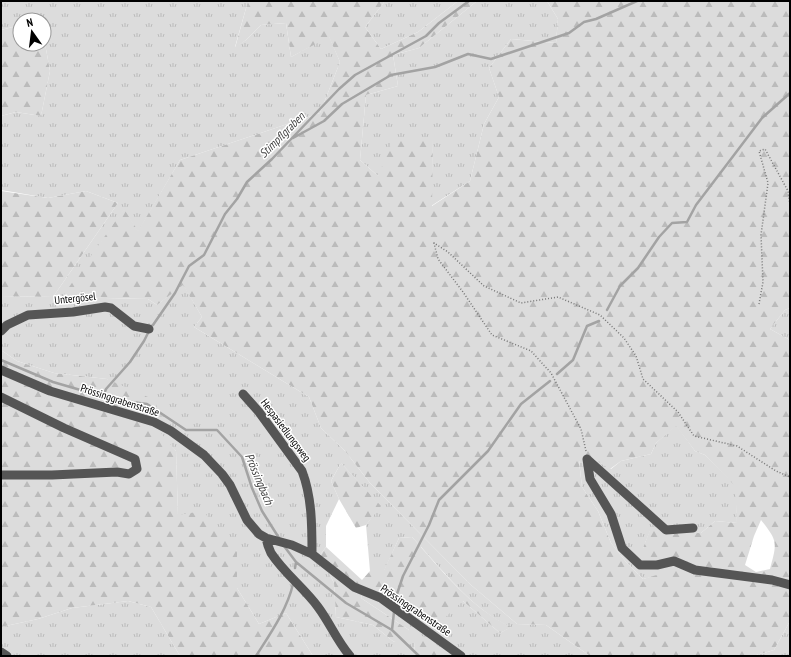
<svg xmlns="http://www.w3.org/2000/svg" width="791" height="657" font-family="'PT Sans Narrow',sans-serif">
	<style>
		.grass { fill: url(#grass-tufts); fill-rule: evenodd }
		.forest { fill: url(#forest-firs); fill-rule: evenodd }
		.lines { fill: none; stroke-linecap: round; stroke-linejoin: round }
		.stream { stroke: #a3a3a3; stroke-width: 2.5 }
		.path { stroke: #777; stroke-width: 1.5; stroke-dasharray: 1 2; stroke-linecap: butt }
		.minor { stroke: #555; stroke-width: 9 }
		.labels { text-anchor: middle; stroke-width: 3; stroke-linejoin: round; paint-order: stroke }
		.street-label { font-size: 11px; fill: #000; stroke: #fff }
		.water-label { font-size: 12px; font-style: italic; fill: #444; stroke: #fff }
	</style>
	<defs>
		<pattern id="grass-tufts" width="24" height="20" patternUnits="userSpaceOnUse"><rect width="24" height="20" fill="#dcdcdc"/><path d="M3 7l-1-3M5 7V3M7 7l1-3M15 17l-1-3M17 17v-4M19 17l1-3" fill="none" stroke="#bbb"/></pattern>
		<pattern id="forest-firs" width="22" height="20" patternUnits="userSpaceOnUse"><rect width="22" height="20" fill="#dcdcdc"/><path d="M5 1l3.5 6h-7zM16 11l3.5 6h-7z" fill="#bbb"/></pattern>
	</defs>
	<rect width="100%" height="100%" fill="#fff"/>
	<path class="grass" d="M 1,1 L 248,1 L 235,47 L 246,40 L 261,25 L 286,23 L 291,57 L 329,36 L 340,62 L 320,113 L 180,160 L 138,232 L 124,210 L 63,297 L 148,299 L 157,305 L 183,284 L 202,317 L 194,327 L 309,397 L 321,428 L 345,451 L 370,483 L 471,585 L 517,624 L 546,625 L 590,656 L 454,656 L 415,642 L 414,656 L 313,656 L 286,613 L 259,624 L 237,588 L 237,551 L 178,516 L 176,451 L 107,379 L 54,373 L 17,361 L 1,350 L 1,296 L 53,297 L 118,203 L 86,191 L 48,198 L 1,190 L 1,116 L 16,112 L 41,116 L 50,71 L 44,38 L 44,20 L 20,20 L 20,25 L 1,30 ZM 341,463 L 380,506 L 366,525 L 370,571 L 384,571 L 399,538 L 412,537 C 440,567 473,611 511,627 L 500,633 L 463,601 L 405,605 L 383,589 L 364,589 L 361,598 L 409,630 L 394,642 L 373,625 L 336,617 L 334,583 L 320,555 L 326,547 L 326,526 L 339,499 L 331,481 Z
		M 385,1 L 458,1 L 418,32 L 381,49 L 365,27 Z
		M 477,1 L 547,1 L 558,19 L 556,43 L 511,39 L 489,68 L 499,97 L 484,124 L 470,181 L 431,206 L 433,140 L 378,176 L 360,160 L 366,95 L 398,86 L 393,55 L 419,48 Z
		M 790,308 L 790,340 L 770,329 L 785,310 Z
		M 676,425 L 695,451 L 705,455 L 736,486 L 737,523 L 715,521 L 701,533 L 667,533 L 650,531 L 643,548 L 660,561 L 660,575 L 643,579 L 626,562 L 611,543 L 598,511 L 582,487 L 579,460 L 592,458 L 611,469 L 621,461 L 651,454 L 656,443 Z
		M 128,601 L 151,607 L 180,656 L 1,656 L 1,627 L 38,619 L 72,608 Z
		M 790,621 L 790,656 L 753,656 L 774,650 Z"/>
	<path class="forest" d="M 248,1 L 385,1 L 365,27 L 381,49 L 418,32 L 458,1 L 477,1 L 419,48 L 393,55 L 398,86 L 366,95 L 360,160 L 378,176 L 394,137 L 433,140 L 432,206 L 470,181 L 484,124 L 499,97 L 489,68 L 511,39 L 556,43 L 558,19 L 547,1 L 790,1 L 790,308 L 785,310 L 770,329 L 790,340 L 790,621 L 774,650 L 753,656 L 590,656 L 546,625 L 517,624 L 471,585 L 370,483 L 345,451 L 321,428 L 309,397 L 194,327 L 202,317 L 183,285 L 157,305 L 148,299 L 62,297 L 124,209 L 138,231 L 180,160 L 320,113 L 340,62 L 329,37 L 291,57 L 286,23 L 261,25 L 246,40 L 235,48 ZM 676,426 L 695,451 L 705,455 L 735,486 L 737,523 L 715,521 L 701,533 L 667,533 L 650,530 L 643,548 L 635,555 L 642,566 L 660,561 L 660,574 L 643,579 L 626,562 L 611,543 L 598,511 L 582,487 L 579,461 L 592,458 L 610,469 L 621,461 L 651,454 L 656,443 ZM 761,520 C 778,541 777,543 770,569 L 756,572 L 745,565 L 754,536 Z
		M 20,25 L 20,44 L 44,44 L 44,38 L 50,71 L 41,116 L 16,112 L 1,116 L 1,30 Z
		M 1,191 L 48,198 L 86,191 L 118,203 L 53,297 L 1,296 Z
		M 1,350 L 17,361 L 54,373 L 107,379 L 157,401 L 155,426 L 176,451 L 178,515 L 203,511 L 237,551 L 237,588 L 259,624 L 286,613 L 313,656 L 180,656 L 151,607 L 128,601 L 72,608 L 38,619 L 1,627 Z
		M 341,463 L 381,506 L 366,525 L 356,528 L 339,499 L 331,481 Z
		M 412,537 C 440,568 473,611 512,627 L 500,633 L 463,601 L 439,623 L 405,605 L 383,589 L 364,589 L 361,598 L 409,630 L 407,636 L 394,642 L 373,625 L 336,617 L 334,583 L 320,555 L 326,547 L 362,580 L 370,571 L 384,570 L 399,538 Z
		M 419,634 L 454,656 L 414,656 L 415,642 Z"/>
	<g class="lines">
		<path class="stream" d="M 293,138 L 324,121 L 342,104 L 391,75 L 435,67 L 468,54 L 491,59 L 569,33 L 584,22 L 596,19 L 637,1
			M 607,310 L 620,286 L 638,268 L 659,237 L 672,223 L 687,222 L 696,205 L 734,155 L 762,118 L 790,93
			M 153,325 L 175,293 L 189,266 L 204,255 L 225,214 L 237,199 L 247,182 L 272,159 L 339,89 L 355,75 L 426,36 L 439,23 L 469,1
			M 1,360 L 53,382 L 115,400 L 147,404 L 186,430 L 217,430 L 242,457 L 252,488 L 262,511 L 279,538
			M 557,374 L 573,360 L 587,326 L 599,321
			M 103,397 L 106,389 L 130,362 L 144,341 L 148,333
			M 284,546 L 296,562 L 346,603 L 392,630 L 419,656
			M 295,568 L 296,562
			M 395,600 L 403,576 L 429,525 L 439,500 L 488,451 L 521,404 L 550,381
			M 392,630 L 394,612
			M 256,656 C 270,634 287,610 293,584"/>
		<path class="path" d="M 759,304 L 763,282 L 761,235 L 768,183 L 759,151 L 765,149 L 788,191 L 790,205
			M 586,451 L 581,429 L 551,373 L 531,351 L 492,335 L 463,292 L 438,259 L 434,243 L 448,252 L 484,286 L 521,303 L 558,297 L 600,315 L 624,338 L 636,356 L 643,379 L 678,412 L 694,436 L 737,446 L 776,471 L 790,477"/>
		<path class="minor" d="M 1,331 L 7,325 L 28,315 L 73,312 L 105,307 L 111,308 L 134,326 L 149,329
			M 1,370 L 50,391 L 154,422 L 171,431 L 204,455 L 222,474 L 230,485 L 247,520 L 259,534 L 266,538 L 292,545 L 312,554 L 354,587 L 381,598 L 461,656
			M 243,394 L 259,412 L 302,471 C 312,497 312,526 312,554
			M 1,397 L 64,428 L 135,459 L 137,469 L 129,474 L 117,472 L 52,475 L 1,475
			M 693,528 L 666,530 L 587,459 L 590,479 L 611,514 L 622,548 L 640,565 L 657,565 L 674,561 L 695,570 L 772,580 L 790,585
			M 266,538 C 267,543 269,549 271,553 C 284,573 304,588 318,607 C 330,623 337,641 350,656
			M 1,652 L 7,656"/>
	</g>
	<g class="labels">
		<g class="street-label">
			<text transform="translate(75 298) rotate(-6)" y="4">Untergösel</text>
			<text transform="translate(120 400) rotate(18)" y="4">Prössinggrabenstraße</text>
			<text transform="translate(286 430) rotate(53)" y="4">Hespasiedlungsweg</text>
			<text transform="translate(416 610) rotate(34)" y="4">Prössinggrabenstraße</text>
		</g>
		<g class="water-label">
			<text transform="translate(282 135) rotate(-45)" y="4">Stimpflgraben</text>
			<text transform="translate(259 479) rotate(67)" y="4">Prössingbach</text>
		</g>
	</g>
	<rect width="791" height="657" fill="none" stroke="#000000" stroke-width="4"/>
	<g transform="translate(32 32) rotate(346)"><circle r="19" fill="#ffffff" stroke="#999999"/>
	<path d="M0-3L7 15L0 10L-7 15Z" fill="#000000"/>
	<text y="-6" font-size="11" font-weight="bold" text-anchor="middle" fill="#000000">N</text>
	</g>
</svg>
